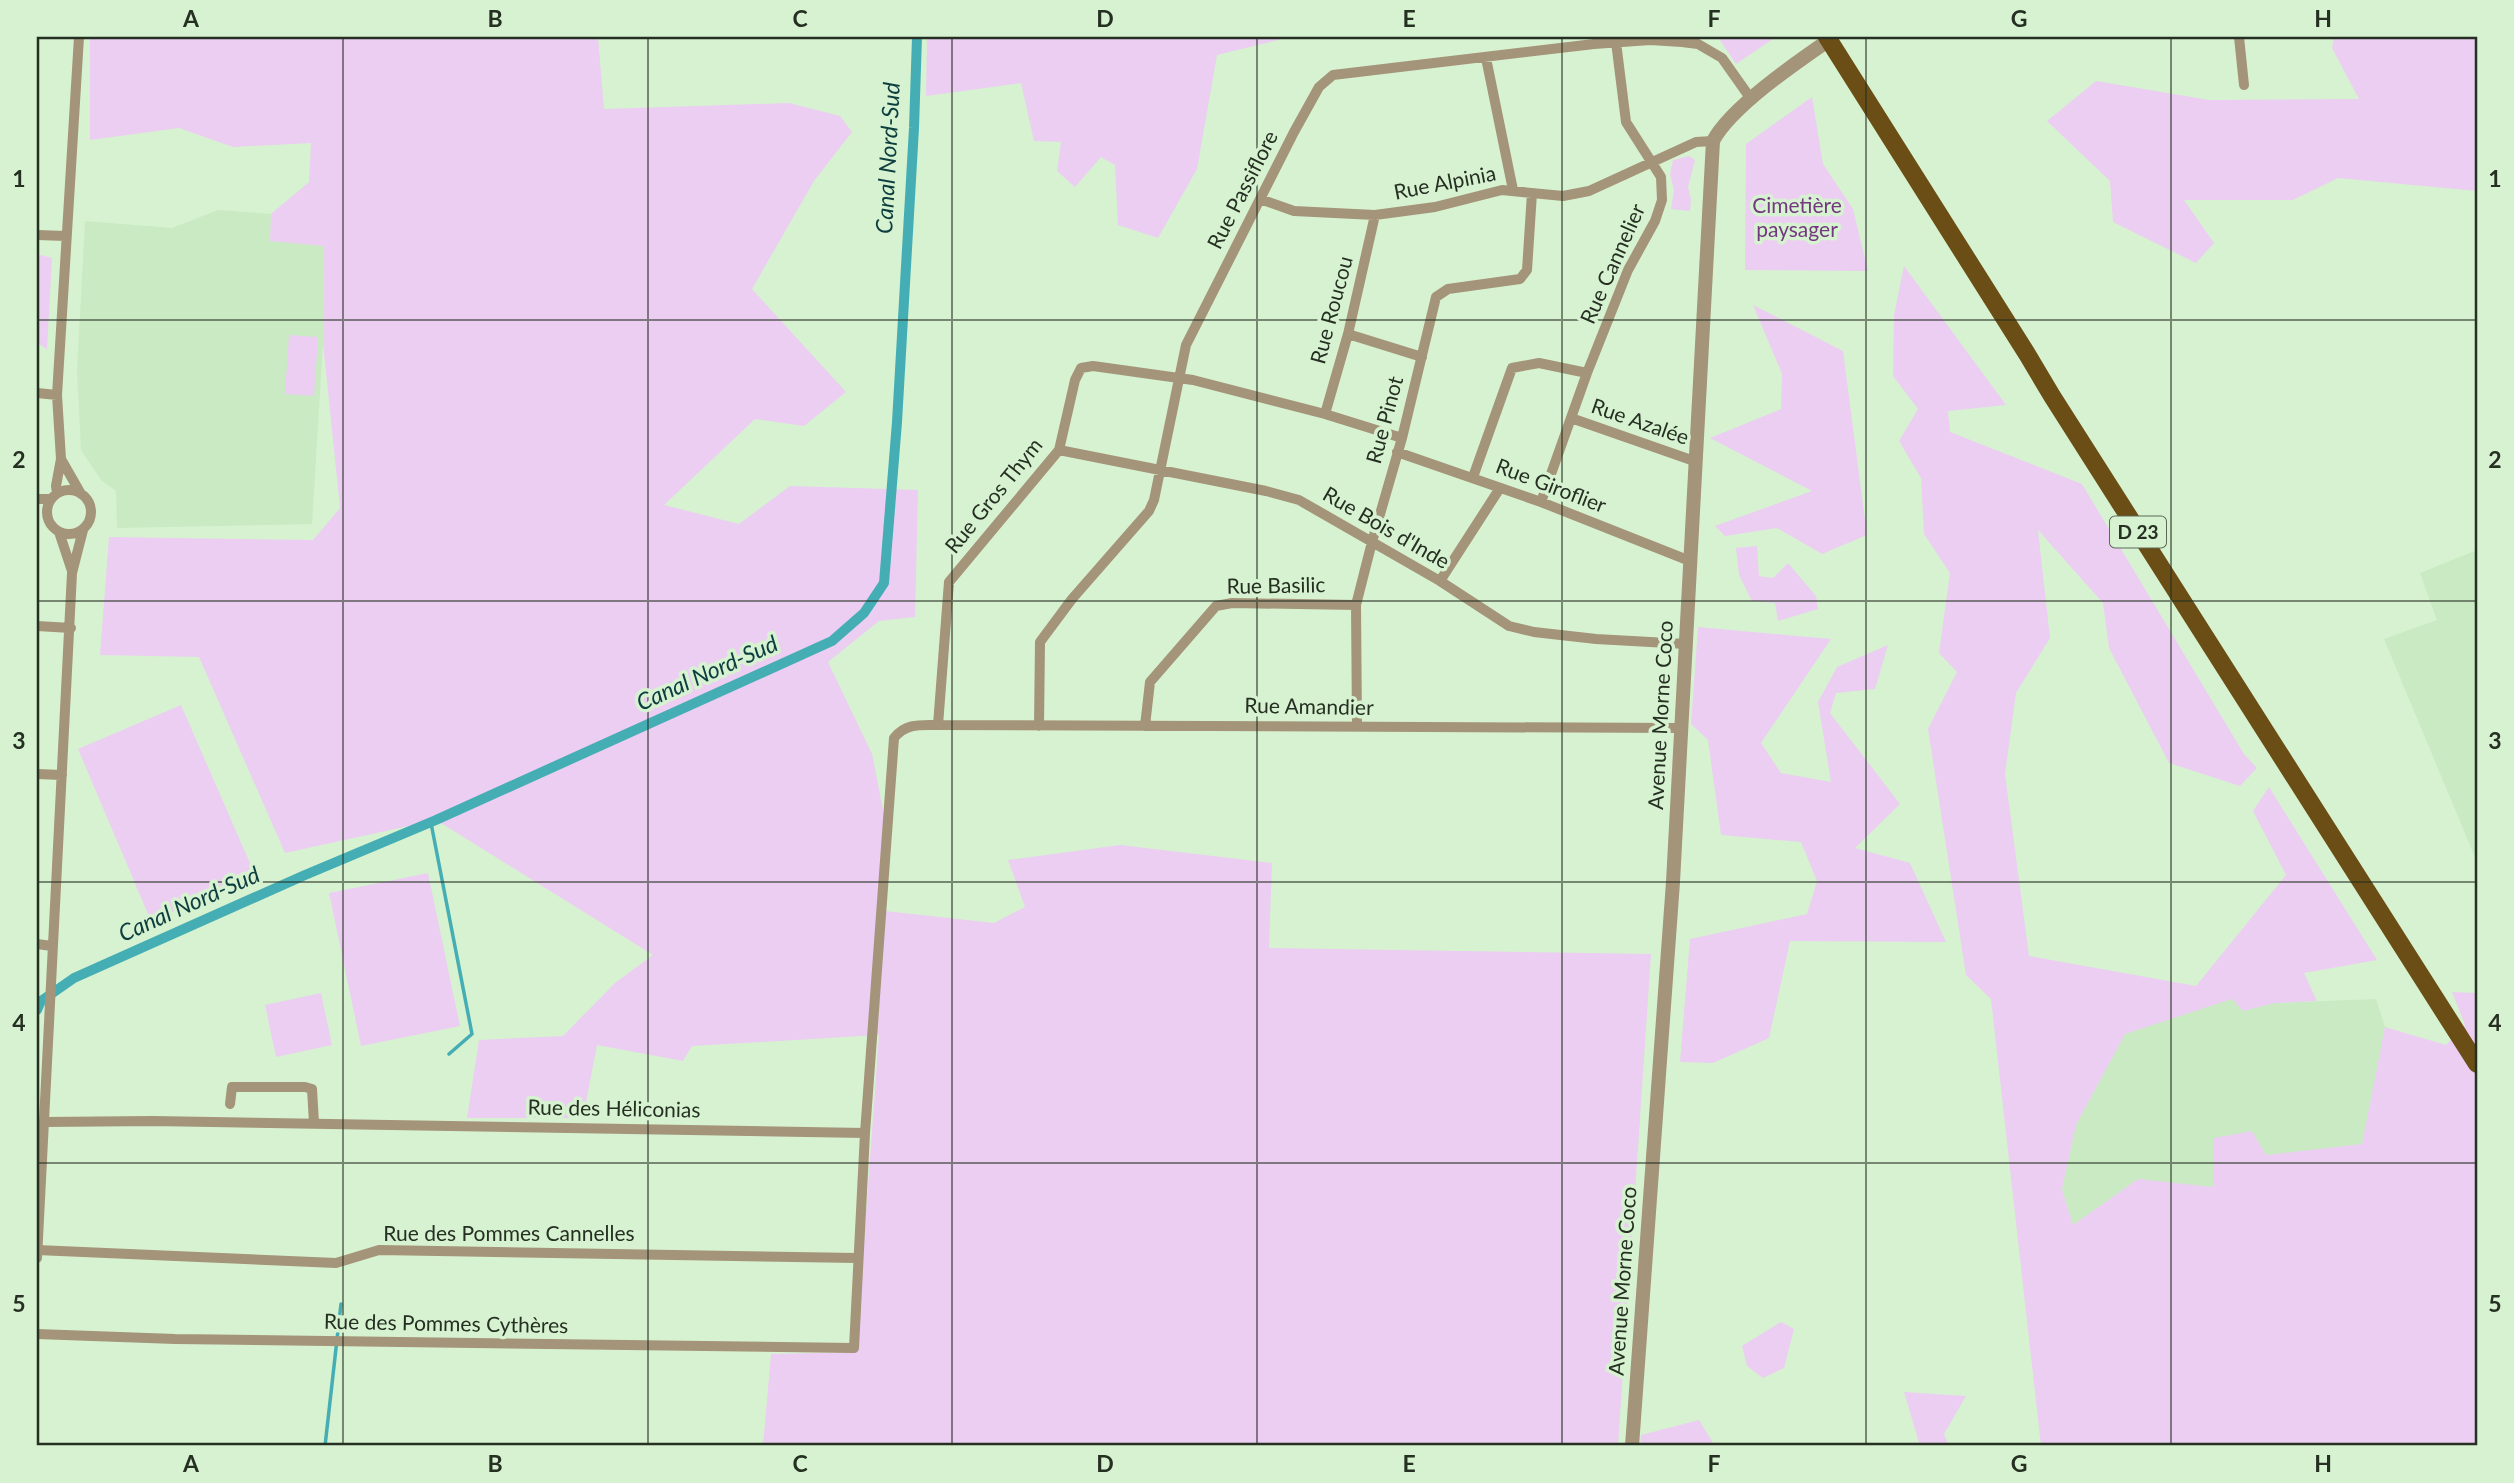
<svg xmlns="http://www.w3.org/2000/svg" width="2514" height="1483" font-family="Lato,sans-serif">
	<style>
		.built { fill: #c9eac3 }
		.green { fill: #ebcef2 }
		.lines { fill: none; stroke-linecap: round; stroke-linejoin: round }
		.stream { stroke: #45aeb4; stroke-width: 3.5 }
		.canal { stroke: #45aeb4; stroke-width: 10 }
		.minor { stroke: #a49479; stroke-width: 10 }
		.tertiary { stroke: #a49479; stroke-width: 14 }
		.primary { stroke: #6b4e15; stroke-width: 18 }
		.grid { fill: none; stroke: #252f22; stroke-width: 2; stroke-opacity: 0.55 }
		.labels { text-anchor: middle; stroke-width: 7; stroke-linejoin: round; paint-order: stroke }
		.shield { fill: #d7f2d1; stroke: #5a6a56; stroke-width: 2 }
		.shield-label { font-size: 19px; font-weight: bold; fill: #252f22 }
		.street-label { font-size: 21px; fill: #252f22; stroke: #d7f2d1 }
		.park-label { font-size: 21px; fill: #72397e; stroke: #d7f2d1 }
		.water-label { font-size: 23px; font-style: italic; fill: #0c3d3f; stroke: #d7f2d1 }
		.neatline { fill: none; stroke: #252f22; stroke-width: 2.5 }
		.grid-label { font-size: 23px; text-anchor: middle; font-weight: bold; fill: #252f22 }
	</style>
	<rect width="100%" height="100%" fill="#d7f2d1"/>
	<path class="built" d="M 218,210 L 271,214 L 270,241 L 324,245 L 323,343 L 312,524 L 117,528 L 116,491 L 101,480 L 81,450 L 77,371 L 85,221 L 172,228 Z
		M 2477,550 L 2477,862 L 2384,639 L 2437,620 L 2420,573 Z
		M 2232,998 L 2243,1011 L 2275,1003 L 2376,999 L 2385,1027 L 2363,1144 L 2265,1156 L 2215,1138 L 2213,1188 L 2138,1179 L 2073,1225 L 2062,1189 L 2076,1125 L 2125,1034 Z"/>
	<path class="green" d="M 90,37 L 598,37 L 604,109 L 789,103 L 840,116 L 852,132 L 814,181 L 752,289 L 846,392 L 804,426 L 755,419 L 664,505 L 739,524 L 790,486 L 918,490 L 915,617 L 879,621 L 828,662 L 872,754 L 887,830 L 885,911 L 994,923 L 1025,907 L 1008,860 L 1120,845 L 1272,863 L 1269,948 L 1651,954 L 1618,1446 L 763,1446 L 771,1354 L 856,1352 L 879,1035 L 692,1046 L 683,1061 L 597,1045 L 583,1118 L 467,1118 L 479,1040 L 563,1036 L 615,983 L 653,955 L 436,820 L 285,853 L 199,657 L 100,655 L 109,537 L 313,540 L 340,508 L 323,343 L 324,246 L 270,241 L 271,214 L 309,182 L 311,143 L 233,147 L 179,128 L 90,140 Z
		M 927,37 L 1283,37 L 1278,40 L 1217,55 L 1197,169 L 1158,238 L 1118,225 L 1115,165 L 1101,157 L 1075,187 L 1057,171 L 1061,142 L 1034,141 L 1021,83 L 926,96 Z
		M 1718,37 L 1776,37 L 1736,64 Z
		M 2334,37 L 2477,37 L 2477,191 L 2338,178 L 2293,200 L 2184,200 L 2214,243 L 2196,263 L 2113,222 L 2110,181 L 2047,121 L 2096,81 L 2209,100 L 2359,99 L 2332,48 Z
		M 1812,97 L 1823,164 L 1853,209 L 1868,271 L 1745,270 L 1746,144 Z
		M 1689,156 L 1695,160 L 1688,187 L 1691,199 L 1690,211 L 1671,209 L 1674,191 L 1670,174 L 1673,160 Z
		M 37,254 L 52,258 L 47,349 L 37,343 Z
		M 1904,266 L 2006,405 L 1948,411 L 1950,432 L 2082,484 L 2244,754 L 2257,768 L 2240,786 L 2169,763 L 2109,648 L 2103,603 L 2038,530 L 2050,638 L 2016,693 L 2005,774 L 2029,956 L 2196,986 L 2286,875 L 2253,811 L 2269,787 L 2377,960 L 2304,973 L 2317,1001 L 2275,1003 L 2243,1011 L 2232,999 L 2125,1034 L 2076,1125 L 2062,1189 L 2073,1225 L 2138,1179 L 2213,1187 L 2214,1138 L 2252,1131 L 2266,1155 L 2362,1144 L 2385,1027 L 2446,1045 L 2465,1025 L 2452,992 L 2477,993 L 2477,1446 L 2041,1446 L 1991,999 L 1966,975 L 1928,729 L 1957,672 L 1939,653 L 1950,573 L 1924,534 L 1921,478 L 1899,441 L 1918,409 L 1893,376 L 1894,315 Z
		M 1753,305 L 1843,351 L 1867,535 L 1822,554 L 1777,528 L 1725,536 L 1715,526 L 1812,491 L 1710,438 L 1781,409 L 1782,374 Z
		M 289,335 L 318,337 L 314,396 L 285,394 Z
		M 1757,546 L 1759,576 L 1773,578 L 1788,563 L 1816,596 L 1818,609 L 1778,621 L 1775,603 L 1752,601 L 1739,575 L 1736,548 Z
		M 1698,627 L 1831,639 L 1761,743 L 1781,773 L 1831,782 L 1818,702 L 1837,667 L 1888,645 L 1875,689 L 1836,693 L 1830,713 L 1900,804 L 1855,848 L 1910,863 L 1946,942 L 1790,941 L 1769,1038 L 1713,1063 L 1680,1062 L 1690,939 L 1807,914 L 1817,881 L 1801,842 L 1721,835 L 1708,740 L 1691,724 Z
		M 181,705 L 256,877 L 151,921 L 78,749 Z
		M 428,873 L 460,1026 L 361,1046 L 329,893 Z
		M 321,993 L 332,1045 L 276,1057 L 265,1005 Z
		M 1781,1322 L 1794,1329 L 1784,1368 L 1763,1378 L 1747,1366 L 1742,1346 Z
		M 1904,1392 L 1966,1396 L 1944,1434 L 1949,1446 L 1920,1446 Z
		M 1699,1420 L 1715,1446 L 1640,1446 L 1641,1435 Z"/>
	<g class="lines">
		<path class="stream" d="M 431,823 L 472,1034 L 449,1054
			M 325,1446 L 341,1304"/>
		<path class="canal" d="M 37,1010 L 41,1001 L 74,978 L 305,875 L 436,820 L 832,641 L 864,613 L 884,583 L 897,422 L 914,128 L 917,37"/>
		<path class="minor" d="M 2239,37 L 2244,85
			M 1486,58 L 1513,190
			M 1260,199 L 1294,211 L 1375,215 L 1435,207 L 1502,190 L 1563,196 L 1589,191 L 1696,142 L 1713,141
			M 37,235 L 66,236
			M 1348,334 L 1422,357
			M 37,393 L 57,395
			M 1325,414 L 1348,334 L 1375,215
			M 1571,418 L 1697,462
			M 1059,450 L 1266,491 L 1299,500 L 1440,581 L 1509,626 L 1534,632 L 1596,639 L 1686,644
			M 1397,452 L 1541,502 L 1690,561
			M 61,459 L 81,494
			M 1473,477 L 1512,368 L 1539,363 L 1587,373
			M47 512a22 22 0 1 1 44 0a22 22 0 1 1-44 0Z
			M 57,493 L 56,486 L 61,459 L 57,395 L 79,37
			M 37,499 L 51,499
			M 1541,502 L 1587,373 L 1628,270 L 1655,221 L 1662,200 L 1661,177 L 1626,122 L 1616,42
			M 59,532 L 72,571
			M 1440,581 L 1500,488
			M 37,626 L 71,628
			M 938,725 L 949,582 L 1059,450 L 1075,380 L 1081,368 L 1093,366 L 1193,380 L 1325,414 L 1402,438
			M 1039,726 L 1040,642 L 1072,599 L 1149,511 L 1154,500 L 1186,345 L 1294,132 L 1319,87 L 1333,75 L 1594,44 L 1650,40 L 1682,42 L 1698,44 L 1722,58 L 1751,99
			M 1145,726 L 1150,682 L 1216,606 L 1232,603 L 1356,605
			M 1357,727 L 1356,605 L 1372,542 L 1402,438 L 1436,297 L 1448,289 L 1520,279 L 1527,270 L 1532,193
			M 37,774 L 62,775
			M 37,944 L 52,946
			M 230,1104 L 232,1087 L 305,1087 L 312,1089 L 314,1123
			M 44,1122 L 153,1121 L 865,1133
			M 37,1250 L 336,1263 L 379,1250 L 857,1258
			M 37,1258 L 72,573 L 83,530
			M 37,1334 L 175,1339 L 854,1348 L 865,1133 L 894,738 C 906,723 920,725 938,725 L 1680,728"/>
		<path class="tertiary" d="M 1632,1446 L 1673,882 L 1713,141 C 1731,107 1797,62 1829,40"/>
		<path class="primary" d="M 1827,37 L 2027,354 L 2052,396 L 2477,1064"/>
	</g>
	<path class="grid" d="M 343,37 L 343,1446M 648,37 L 648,1446M 952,37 L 952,1446M 1257,37 L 1257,1446M 1562,37 L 1562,1446M 1866,37 L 1866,1446M 2171,37 L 2171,1446M 37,320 L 2477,320M 37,601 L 2477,601M 37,882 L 2477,882M 37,1163 L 2477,1163"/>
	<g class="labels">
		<rect class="shield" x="2110" y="516.5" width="56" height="31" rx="5"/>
		<g class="shield-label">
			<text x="2138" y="539">D 23</text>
		</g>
		<g class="street-label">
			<text transform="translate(1445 183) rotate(-11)" y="7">Rue Alpinia</text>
			<text transform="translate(1243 190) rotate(-63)" y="7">Rue Passiflore</text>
			<text transform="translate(1613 264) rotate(-66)" y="7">Rue Cannelier</text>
			<text transform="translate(1332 310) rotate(-75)" y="7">Rue Roucou</text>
			<text transform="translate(1385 420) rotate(-75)" y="7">Rue Pinot</text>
			<text transform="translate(1640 422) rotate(19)" y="7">Rue Azalée</text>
			<text transform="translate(1551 486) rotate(21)" y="7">Rue Giroflier</text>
			<text transform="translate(994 496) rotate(-51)" y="7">Rue Gros Thym</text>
			<text transform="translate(1386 528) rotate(30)" y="7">Rue Bois d'Inde</text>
			<text transform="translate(1276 586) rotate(-1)" y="7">Rue Basilic</text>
			<text transform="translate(1309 707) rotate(1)" y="7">Rue Amandier</text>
			<text transform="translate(1661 715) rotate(-87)" y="7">Avenue Morne Coco</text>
			<text transform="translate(614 1109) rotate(1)" y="7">Rue des Héliconias</text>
			<text x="509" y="1241">Rue des Pommes Cannelles</text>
			<text transform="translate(1623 1281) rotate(-86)" y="7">Avenue Morne Coco</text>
			<text transform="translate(446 1324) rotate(1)" y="7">Rue des Pommes Cythères</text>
		</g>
		<g class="park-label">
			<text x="1797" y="213">Cimetière<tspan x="1797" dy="24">paysager</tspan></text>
		</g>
		<g class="water-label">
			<text transform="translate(888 158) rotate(-87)" y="8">Canal Nord-Sud</text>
			<text transform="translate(707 673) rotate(-24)" y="8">Canal Nord-Sud</text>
			<text transform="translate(189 904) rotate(-24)" y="8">Canal Nord-Sud</text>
		</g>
	</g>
	<rect width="2514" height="1483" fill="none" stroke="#d7f2d1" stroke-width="77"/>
	<rect x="38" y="38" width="2438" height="1406" class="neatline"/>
	<g class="grid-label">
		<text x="191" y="27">A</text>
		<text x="495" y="27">B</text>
		<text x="800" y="27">C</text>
		<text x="1105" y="27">D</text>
		<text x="1409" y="27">E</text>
		<text x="1714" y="27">F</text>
		<text x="2019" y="27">G</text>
		<text x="2323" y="27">H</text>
		<text x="19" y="187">1</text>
		<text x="2495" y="187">1</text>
		<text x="19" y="468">2</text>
		<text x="2495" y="468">2</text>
		<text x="19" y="749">3</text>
		<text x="2495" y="749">3</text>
		<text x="19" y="1031">4</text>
		<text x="2495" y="1031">4</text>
		<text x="19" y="1312">5</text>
		<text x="2495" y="1312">5</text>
		<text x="191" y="1472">A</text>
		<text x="495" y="1472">B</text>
		<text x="800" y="1472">C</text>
		<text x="1105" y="1472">D</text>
		<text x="1409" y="1472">E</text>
		<text x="1714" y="1472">F</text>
		<text x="2019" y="1472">G</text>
		<text x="2323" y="1472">H</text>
	</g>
</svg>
